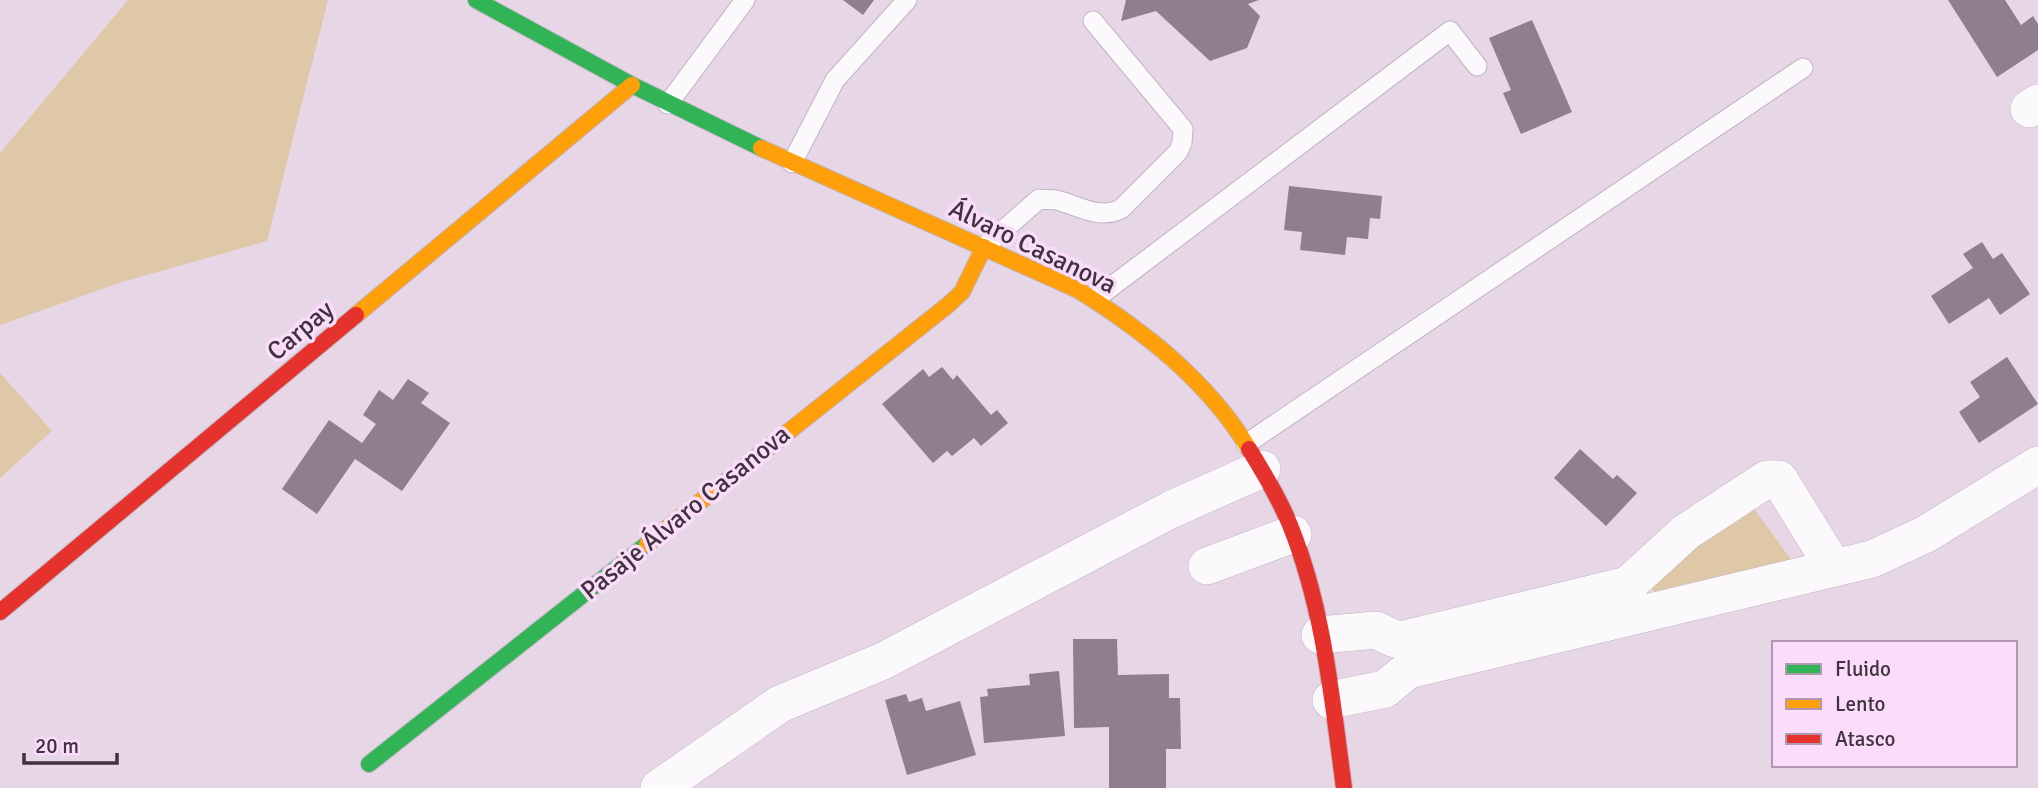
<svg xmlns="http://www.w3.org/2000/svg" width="2038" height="788" font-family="Signika,sans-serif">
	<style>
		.green { fill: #dfc8a8 }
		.building { fill: #907d90 }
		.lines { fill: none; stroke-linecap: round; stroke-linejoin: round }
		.lane-casing { stroke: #c1b4c1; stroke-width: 21 }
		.street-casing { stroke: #c1b4c1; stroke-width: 38 }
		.fast-casing { stroke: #c1b4c1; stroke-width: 18 }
		.slow-casing { stroke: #c1b4c1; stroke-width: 18 }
		.jam-casing { stroke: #c1b4c1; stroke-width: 18 }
		.lane { stroke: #fbf9fb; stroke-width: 19 }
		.street { stroke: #fbf9fb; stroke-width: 37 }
		.fast { stroke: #30b455; stroke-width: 16 }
		.slow { stroke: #ff9f0a; stroke-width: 16 }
		.jam { stroke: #e5322d; stroke-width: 16 }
		.labels { text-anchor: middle; stroke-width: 7; stroke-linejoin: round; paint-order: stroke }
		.street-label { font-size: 26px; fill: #3f333e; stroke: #fbdcfa }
	</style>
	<rect width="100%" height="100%" fill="#e6d6e6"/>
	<path class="green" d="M 128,0 L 328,0 L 267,241 L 122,282 L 0,325 L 0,153 Z
		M 0,373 L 52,431 L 0,478 Z
		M 1750,503 L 1792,561 L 1658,597 L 1647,582 Z"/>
	<path class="building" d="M 843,0 L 874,0 L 863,15 Z
		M 1126,0 L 1259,0 L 1248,4 L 1260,16 L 1247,48 L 1210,61 L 1156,11 L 1121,21 Z
		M 1948,0 L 2005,0 L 2021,25 L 2033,16 L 2038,24 L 2038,50 L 1997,77 Z
		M 1532,20 L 1572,112 L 1521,134 L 1503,93 L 1511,90 L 1489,38 Z
		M 1289,186 L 1382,196 L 1380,219 L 1370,218 L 1368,239 L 1347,237 L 1345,255 L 1300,250 L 1302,232 L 1284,230 Z
		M 1982,242 L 1993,259 L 2002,253 L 2030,294 L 2000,315 L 1989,298 L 1949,324 L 1931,296 L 1973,268 L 1963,254 Z
		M 2007,357 L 2038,404 L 1979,443 L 1959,412 L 1980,397 L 1970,382 Z
		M 942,367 L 953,380 L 957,375 L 991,415 L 997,410 L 1008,423 L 981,446 L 974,438 L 952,456 L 947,451 L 933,463 L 882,404 L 923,369 L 929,377 Z
		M 408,379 L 429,393 L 421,403 L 450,423 L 402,491 L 355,459 L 317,514 L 282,489 L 329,420 L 362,443 L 376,424 L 363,415 L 379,390 L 393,400 Z
		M 1580,449 L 1613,479 L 1617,475 L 1637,493 L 1606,526 L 1554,478 Z
		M 1073,639 L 1117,639 L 1118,675 L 1169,674 L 1169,698 L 1180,698 L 1181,749 L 1166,749 L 1166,788 L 1109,788 L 1109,727 L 1074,728 Z
		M 1059,671 L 1065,736 L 984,743 L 980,697 L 988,696 L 987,689 L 1030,685 L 1029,674 Z
		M 906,694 L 909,702 L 922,698 L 926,711 L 960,701 L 976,755 L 907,775 L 885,700 Z"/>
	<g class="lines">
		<g class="lane-casing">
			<path id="lane" d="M 668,104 L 745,0
				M 792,163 L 835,80 L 907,0
				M 984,247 L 1039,199 C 1044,200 1051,199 1056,200 C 1078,205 1098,220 1121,209 L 1178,152 L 1182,143 L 1183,129 L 1093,21
				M 1095,299 L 1450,31 L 1477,66
				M 1246,444 L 1803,68"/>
		</g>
		<g class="street-casing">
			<path id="street" d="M 2029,109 L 2038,103
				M 1207,566 L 1293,534
				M 1320,635 L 1376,630 L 1395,639 L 1405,639 L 1628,585 L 1686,532 L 1767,479 L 1779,479 L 1834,568
				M 1331,700 L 1385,689 L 1408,670 L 1872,559 L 1926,534 L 2038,465
				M 659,788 L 780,704 L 883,661 L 1170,510 L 1262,469"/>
		</g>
		<g class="fast-casing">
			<path id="fast" d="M 476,0 L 632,85 L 761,148
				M 369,764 L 647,544"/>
		</g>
		<g class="slow-casing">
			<path id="slow" d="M 761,148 L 1078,290 C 1144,331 1208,381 1249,449
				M 356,315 L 632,85
				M 647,544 L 948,305 L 962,292 L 984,247"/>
		</g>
		<g class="jam-casing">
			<path id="jam" d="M 1249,449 C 1264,473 1279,498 1290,525 C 1324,609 1332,699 1344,788
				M 0,612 L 356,315"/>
		</g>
		<use href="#lane" class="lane"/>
		<use href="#street" class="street"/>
		<use href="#fast" class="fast"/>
		<use href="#slow" class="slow"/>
		<use href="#jam" class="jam"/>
	</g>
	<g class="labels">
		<g class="street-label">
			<text transform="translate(1033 246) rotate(26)" y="9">Álvaro Casanova</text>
			<text transform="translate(300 330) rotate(-40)" y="9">Carpay</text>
			<text transform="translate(685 512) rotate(-39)" y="9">Pasaje Álvaro Casanova</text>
		</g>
	</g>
	<rect x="1772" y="641" width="245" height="126" fill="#fbdcfa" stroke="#b098af" stroke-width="2"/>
	<rect x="1786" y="664" width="35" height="10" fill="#30b455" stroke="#b098af" stroke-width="2"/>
	<text x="1835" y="676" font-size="21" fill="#3f333e">Fluido</text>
	<rect x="1786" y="699" width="35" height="10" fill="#ff9f0a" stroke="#b098af" stroke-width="2"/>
	<text x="1835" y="711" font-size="21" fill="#3f333e">Lento</text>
	<rect x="1786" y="734" width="35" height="10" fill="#e5322d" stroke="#b098af" stroke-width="2"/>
	<text x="1835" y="746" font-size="21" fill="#3f333e">Atasco</text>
	<path d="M24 753v10h93v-10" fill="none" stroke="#3f333e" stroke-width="3.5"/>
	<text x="35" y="753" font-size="21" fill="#3f333e" stroke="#fbdcfa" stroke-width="5" paint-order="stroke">20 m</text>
</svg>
